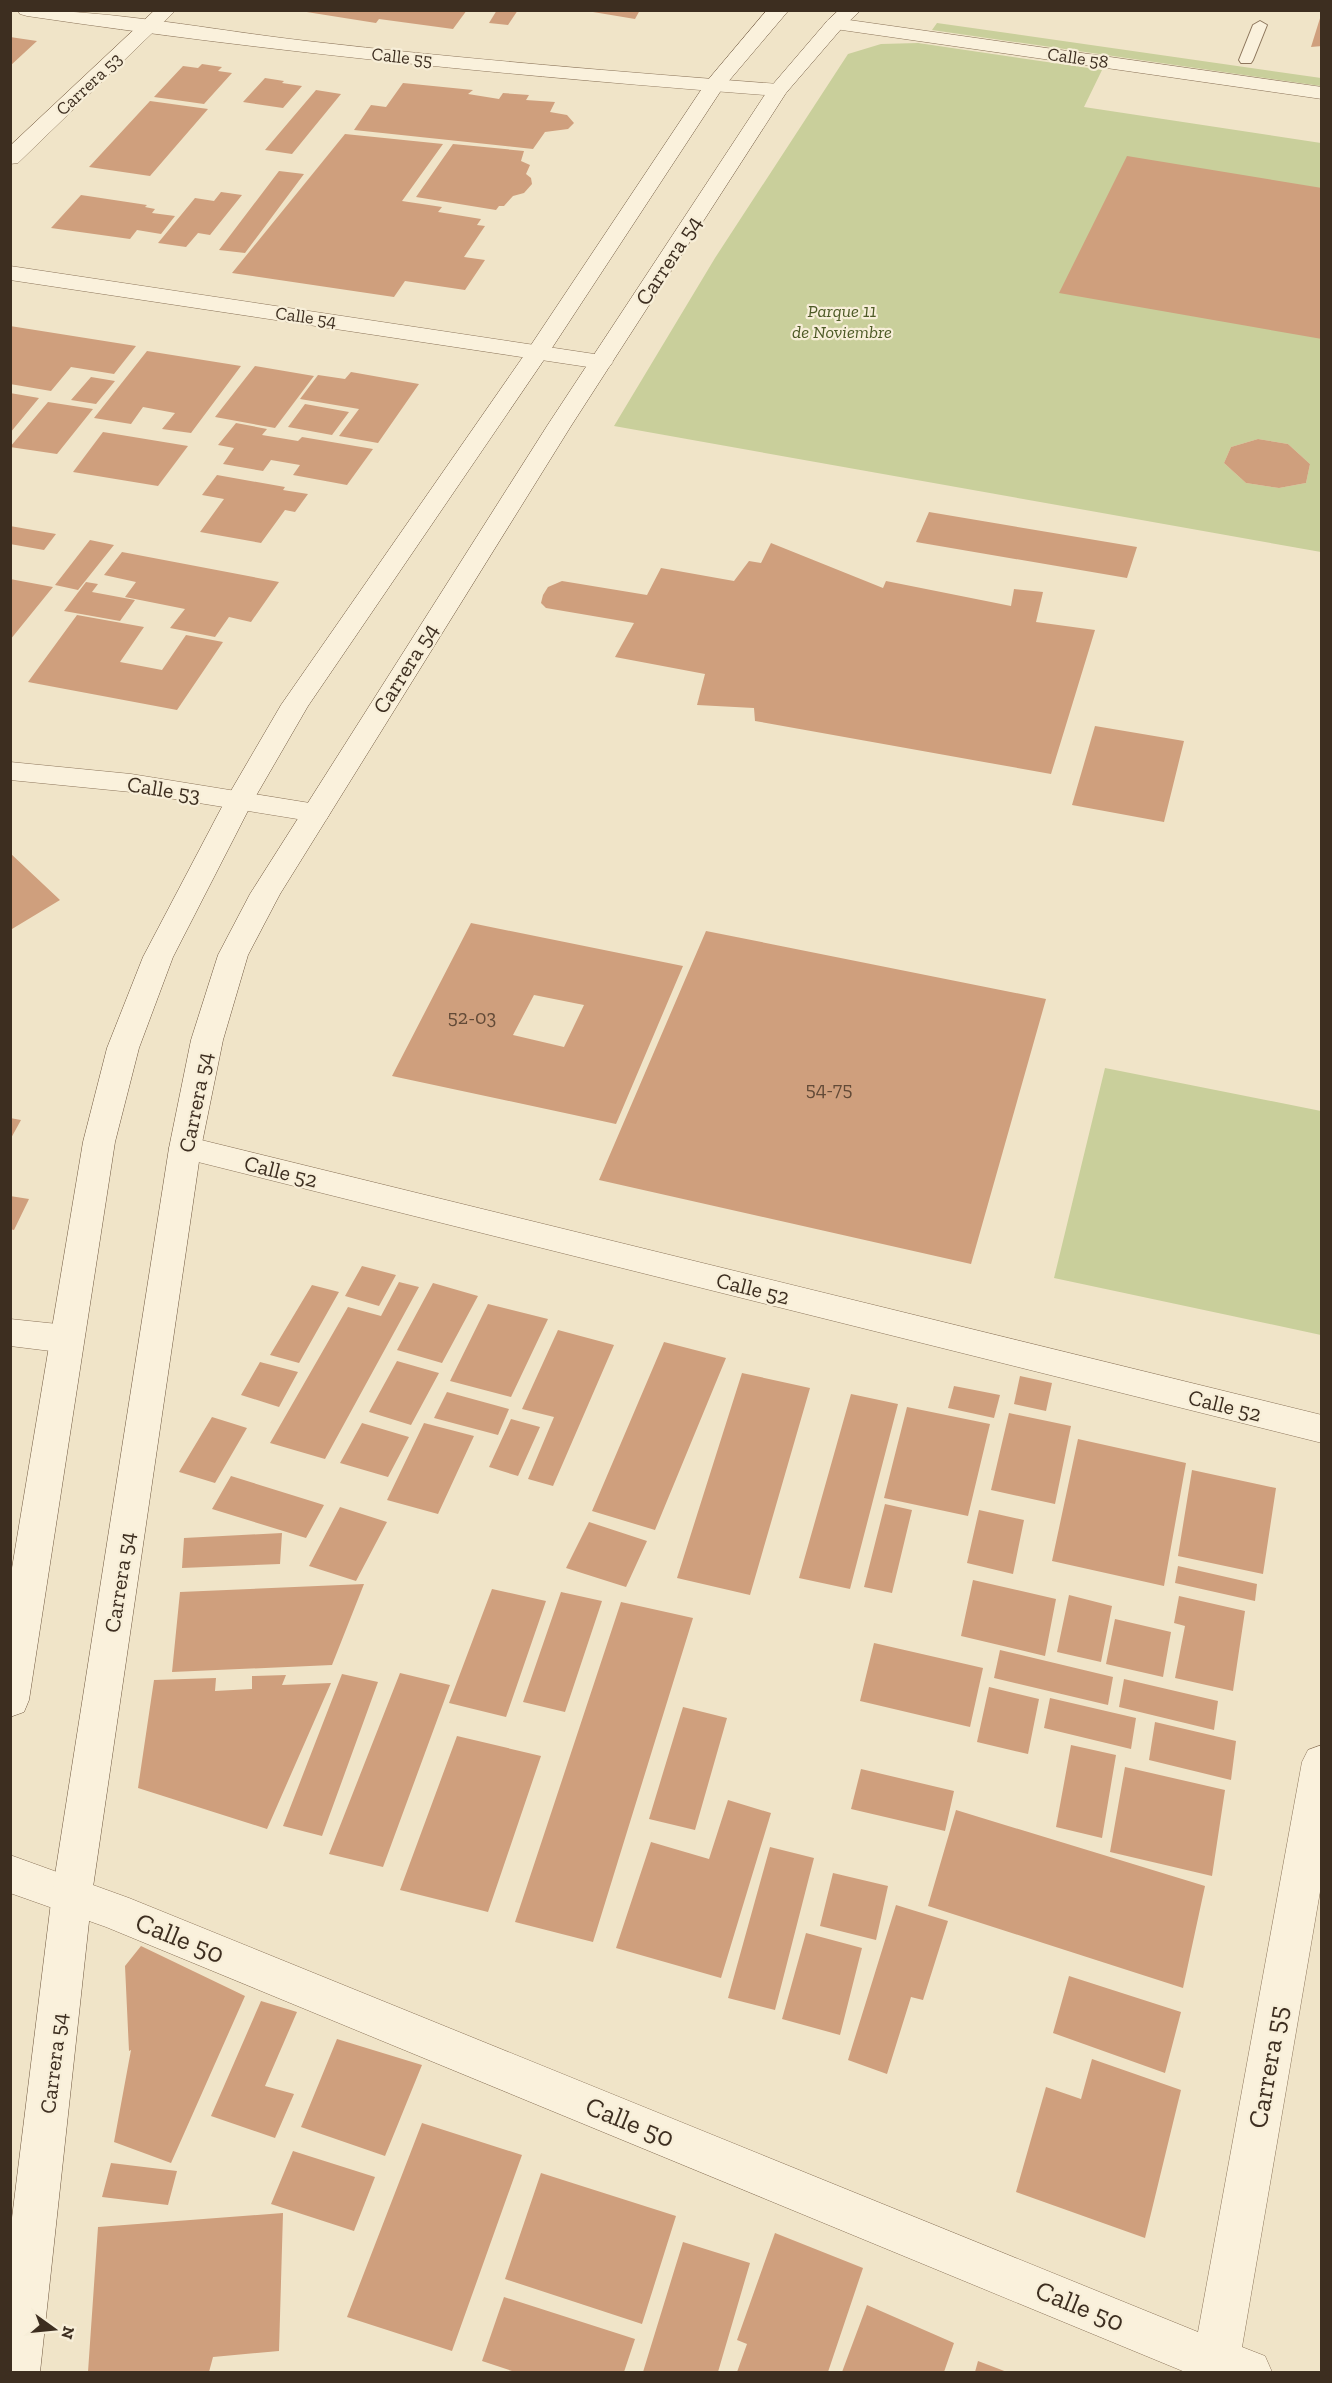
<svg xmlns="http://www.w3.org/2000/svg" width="1332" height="2383" font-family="'Zilla Slab',serif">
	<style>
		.green { fill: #c9cf9b; fill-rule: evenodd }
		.building { fill: #cf9f7d; fill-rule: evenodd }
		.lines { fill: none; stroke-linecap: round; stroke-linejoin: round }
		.service-casing { stroke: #8d765c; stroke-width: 2 }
		.minor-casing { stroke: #8d765c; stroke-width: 1 }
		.tertiary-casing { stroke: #8d765c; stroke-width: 1 }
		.secondary-casing { stroke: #6f573f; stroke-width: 1 }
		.service { fill: #faf1dc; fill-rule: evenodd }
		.minor { fill: #faf1dc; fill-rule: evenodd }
		.tertiary { fill: #faf1dc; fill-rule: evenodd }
		.secondary { fill: #faf1dc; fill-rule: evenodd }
		.labels { text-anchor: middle; stroke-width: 4.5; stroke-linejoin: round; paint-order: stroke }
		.far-street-label { font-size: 18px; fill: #3d2e20; stroke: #f7eed8 }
		.far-park-label { font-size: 18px; font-style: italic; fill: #4d5a26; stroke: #f7eed8 }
		.number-label { font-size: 20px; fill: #624a37 }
		.street-label { font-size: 22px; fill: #3d2e20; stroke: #f7eed8 }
		.near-street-label { font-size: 27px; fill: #3d2e20; stroke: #f7eed8 }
	</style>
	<rect width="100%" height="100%" fill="#f0e4c8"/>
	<path class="green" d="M 937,23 L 1321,78 L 1321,86 L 932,30 Z
		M 918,43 L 1102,70 L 1084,107 L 1321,143 L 1321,552 L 614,426 L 715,258 L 848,54 L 881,44 ZM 1258,439 L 1288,444 L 1310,464 L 1306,483 L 1279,488 L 1246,483 L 1224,463 L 1231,447 Z
		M 1105,1068 L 1321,1111 L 1321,1335 L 1054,1278 Z"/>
	<path class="building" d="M 294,10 L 467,10 L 453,29 L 379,19 L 376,23 Z
		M 497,10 L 518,10 L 508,25 L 489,23 Z
		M 581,10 L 640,10 L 635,19 Z
		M 1321,15 L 1322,46 L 1311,47 Z
		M 10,37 L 37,41 L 10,66 Z
		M 202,64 L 222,67 L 218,71 L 232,73 L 204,104 L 154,97 L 183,66 L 198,68 Z
		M 265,78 L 284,81 L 282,83 L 302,86 L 283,108 L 243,102 Z
		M 403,83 L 473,90 L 468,94 L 499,99 L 503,93 L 529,95 L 526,100 L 555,102 L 550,112 L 567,115 L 574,123 L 568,129 L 545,132 L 533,149 L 354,130 L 371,105 L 386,107 Z
		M 316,90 L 341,94 L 292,154 L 265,150 Z
		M 150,101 L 208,109 L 150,176 L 89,167 Z
		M 345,134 L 443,144 L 402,201 L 442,207 L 438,212 L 481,219 L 477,225 L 485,226 L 464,257 L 485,260 L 465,290 L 405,281 L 394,297 L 232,273 Z
		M 453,144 L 524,151 L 521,161 L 530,165 L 526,174 L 531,178 L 532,184 L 524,193 L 513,196 L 504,206 L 499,206 L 496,210 L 416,197 Z
		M 1127,156 L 1322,188 L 1322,339 L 1059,293 Z
		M 279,171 L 304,174 L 245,253 L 219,250 Z
		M 221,192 L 242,195 L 210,235 L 198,233 L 186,247 L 158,243 L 195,198 L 214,201 Z
		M 81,195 L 147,205 L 145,207 L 155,209 L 152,213 L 175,216 L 161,234 L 137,230 L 130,239 L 51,228 Z
		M 10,326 L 136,346 L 114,374 L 71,367 L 51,391 L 10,384 Z
		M 147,351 L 241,366 L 191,433 L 162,429 L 175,413 L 143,407 L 131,424 L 94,418 Z
		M 255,366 L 314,376 L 275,428 L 215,417 Z
		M 351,372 L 419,384 L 378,443 L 339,436 L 359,409 L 300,399 L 318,375 L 345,379 Z
		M 91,377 L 115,381 L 96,404 L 71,400 Z
		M 10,393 L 39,398 L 10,433 Z
		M 48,402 L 93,409 L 57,454 L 10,447 Z
		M 305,404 L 349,412 L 332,435 L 288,427 Z
		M 236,423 L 267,429 L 262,435 L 298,441 L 302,437 L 373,449 L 347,485 L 293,475 L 300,465 L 271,460 L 263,471 L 223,464 L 234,448 L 218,445 Z
		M 103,432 L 188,446 L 158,486 L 73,472 Z
		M 1258,439 L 1288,444 L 1310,464 L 1306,483 L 1279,488 L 1246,483 L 1224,463 L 1231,447 Z
		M 217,475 L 285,487 L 283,490 L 308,494 L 295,512 L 285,510 L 261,543 L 200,532 L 224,499 L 202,495 Z
		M 929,512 L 1137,547 L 1127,578 L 916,542 Z
		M 10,526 L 56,534 L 44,550 L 10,544 Z
		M 90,540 L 114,545 L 78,590 L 55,585 Z
		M 771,543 L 883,588 L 886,581 L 1011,606 L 1014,589 L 1043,592 L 1036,622 L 1095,630 L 1051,774 L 755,721 L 754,708 L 697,705 L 705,674 L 615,657 L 634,623 L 546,608 L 541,603 L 543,595 L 548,587 L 562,581 L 647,595 L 661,568 L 734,581 L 749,561 L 761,563 Z
		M 122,552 L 279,582 L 251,622 L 229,617 L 215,637 L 170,628 L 185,609 L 125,597 L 136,582 L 104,575 Z
		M 10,579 L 53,587 L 10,640 Z
		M 86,582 L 98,584 L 92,592 L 135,600 L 120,621 L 64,611 Z
		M 77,615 L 144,627 L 120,662 L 162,670 L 186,635 L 223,642 L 177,710 L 28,682 Z
		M 1095,726 L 1184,741 L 1164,822 L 1072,805 Z
		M 10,853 L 60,900 L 12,929 L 10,927 Z
		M 471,923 L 683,966 L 616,1124 L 392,1076 ZM 534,995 L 584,1005 L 564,1047 L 513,1035 Z
		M 706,931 L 1046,999 L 971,1264 L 599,1180 Z
		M 10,1118 L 21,1120 L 10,1140 Z
		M 10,1196 L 29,1199 L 14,1230 L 10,1229 Z
		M 362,1266 L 396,1275 L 379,1306 L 345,1296 Z
		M 399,1282 L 419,1287 L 325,1459 L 270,1443 L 348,1307 L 381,1316 Z
		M 433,1283 L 478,1296 L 442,1363 L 397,1350 Z
		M 312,1285 L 339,1292 L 299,1363 L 270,1355 Z
		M 488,1304 L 548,1319 L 511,1397 L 450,1381 Z
		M 558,1330 L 614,1345 L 553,1486 L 528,1479 L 554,1417 L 522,1409 Z
		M 664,1342 L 726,1358 L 655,1530 L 592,1511 Z
		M 397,1361 L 439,1373 L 411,1425 L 369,1412 Z
		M 260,1362 L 298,1372 L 279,1407 L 241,1395 Z
		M 742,1373 L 810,1388 L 750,1595 L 677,1578 Z
		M 1020,1376 L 1052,1383 L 1046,1411 L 1014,1404 Z
		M 954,1386 L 1000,1395 L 994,1418 L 948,1408 Z
		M 447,1392 L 509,1409 L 498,1435 L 434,1418 Z
		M 851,1394 L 898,1404 L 850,1589 L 799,1578 Z
		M 907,1407 L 990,1424 L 968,1516 L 884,1498 Z
		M 1009,1413 L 1071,1426 L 1055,1504 L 991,1490 Z
		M 212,1417 L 247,1428 L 215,1483 L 179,1472 Z
		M 511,1419 L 540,1427 L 518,1476 L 489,1467 Z
		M 362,1423 L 409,1437 L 388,1477 L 340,1463 Z
		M 424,1423 L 474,1436 L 438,1514 L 387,1500 Z
		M 1078,1439 L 1186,1463 L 1164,1586 L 1052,1561 Z
		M 1192,1470 L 1276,1488 L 1263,1574 L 1178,1556 Z
		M 231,1476 L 324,1505 L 306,1538 L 212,1509 Z
		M 885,1504 L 912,1510 L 892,1593 L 864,1587 Z
		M 340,1507 L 387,1522 L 356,1581 L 309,1566 Z
		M 979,1510 L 1024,1520 L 1013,1574 L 967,1563 Z
		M 589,1522 L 647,1541 L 626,1587 L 566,1568 Z
		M 282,1533 L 280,1564 L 182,1568 L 184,1538 Z
		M 1178,1566 L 1257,1584 L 1255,1601 L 1175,1583 Z
		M 973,1580 L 1056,1599 L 1045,1656 L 961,1636 Z
		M 364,1584 L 332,1665 L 172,1672 L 180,1592 Z
		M 492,1589 L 546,1601 L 506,1717 L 449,1703 Z
		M 561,1592 L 602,1601 L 565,1712 L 523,1702 Z
		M 1069,1595 L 1112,1606 L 1101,1662 L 1057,1652 Z
		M 1179,1596 L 1245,1611 L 1233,1691 L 1175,1678 L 1185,1626 L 1174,1623 Z
		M 621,1602 L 693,1618 L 593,1942 L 515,1922 Z
		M 1115,1619 L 1171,1632 L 1163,1677 L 1106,1664 Z
		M 874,1643 L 983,1668 L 970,1727 L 860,1701 Z
		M 1000,1650 L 1113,1677 L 1108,1705 L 994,1678 Z
		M 400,1673 L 450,1685 L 383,1867 L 329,1854 Z
		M 342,1674 L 378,1682 L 322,1836 L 283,1826 Z
		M 286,1675 L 282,1685 L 331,1683 L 267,1829 L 138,1788 L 154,1680 L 216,1678 L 215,1691 L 252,1689 L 252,1676 Z
		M 1124,1679 L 1218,1701 L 1214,1730 L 1119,1707 Z
		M 989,1687 L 1039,1699 L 1028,1754 L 977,1742 Z
		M 1050,1698 L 1136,1718 L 1131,1749 L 1044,1728 Z
		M 683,1707 L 727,1718 L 695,1830 L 649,1819 Z
		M 1155,1722 L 1236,1741 L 1231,1780 L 1149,1760 Z
		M 457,1736 L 541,1756 L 488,1912 L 400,1890 Z
		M 1071,1745 L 1116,1755 L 1102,1838 L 1056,1827 Z
		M 1125,1767 L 1225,1790 L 1212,1876 L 1110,1852 Z
		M 861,1769 L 954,1791 L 945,1831 L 851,1809 Z
		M 728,1800 L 771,1813 L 721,1978 L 616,1948 L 651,1842 L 709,1859 Z
		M 956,1810 L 1205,1886 L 1183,1988 L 928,1906 Z
		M 770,1847 L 814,1858 L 775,2010 L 728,1998 Z
		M 833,1873 L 888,1886 L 876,1940 L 820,1926 Z
		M 896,1905 L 948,1921 L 923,2000 L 911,1997 L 887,2074 L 848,2060 Z
		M 806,1933 L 862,1948 L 840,2035 L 782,2019 Z
		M 141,1946 L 245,1996 L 171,2163 L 114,2142 L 131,2050 L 129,2051 L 125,1966 Z
		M 1069,1976 L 1181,2012 L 1165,2073 L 1053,2033 Z
		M 261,2001 L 297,2012 L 265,2086 L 294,2094 L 275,2138 L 211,2116 Z
		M 337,2039 L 422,2065 L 385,2156 L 301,2127 Z
		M 1092,2059 L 1181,2090 L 1145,2238 L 1016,2192 L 1046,2087 L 1081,2099 Z
		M 422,2123 L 522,2155 L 452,2351 L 347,2317 Z
		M 293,2151 L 375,2177 L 354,2231 L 271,2204 Z
		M 111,2163 L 177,2171 L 168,2205 L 102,2197 Z
		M 541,2173 L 676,2216 L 642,2324 L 505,2279 Z
		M 283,2213 L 279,2351 L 213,2357 L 209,2372 L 88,2372 L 98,2227 Z
		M 775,2233 L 863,2268 L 828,2372 L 737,2372 L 747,2344 L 737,2340 Z
		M 683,2242 L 750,2263 L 718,2372 L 643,2372 Z
		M 504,2297 L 635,2339 L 624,2372 L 515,2372 L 482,2361 Z
		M 867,2305 L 954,2343 L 944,2372 L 842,2372 Z
		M 978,2361 L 1007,2372 L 975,2372 Z"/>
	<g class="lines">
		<g class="service-casing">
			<path id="service" d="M 1260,21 L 1267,25 L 1253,60 L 1251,63 L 1241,63 L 1239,60 L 1253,25 Z"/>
		</g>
		<g class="minor-casing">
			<path id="minor" d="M 18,10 C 114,10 211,30 307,41 C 463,59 621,72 778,84 L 785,86 L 788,90 L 785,94 L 778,96 C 527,77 276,53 27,16 L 20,14 Z
				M 185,1136 L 1322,1415 L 1322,1443 L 174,1156 L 169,1148 L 174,1140 Z
				M 10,1319 L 67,1325 L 79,1329 L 84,1339 L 79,1349 L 67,1353 L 10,1346 Z
				M 1322,1745 L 1322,1880 L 1242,2347 L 1265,2356 L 1272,2372 L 1185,2372 L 106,1927 L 10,1893 L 10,1855 L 129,1898 L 1198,2332 L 1302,1762 L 1308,1750 Z"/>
		</g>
		<g class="tertiary-casing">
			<path id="tertiary" d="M 155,10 L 176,10 L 18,163 L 10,164 L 10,146 Z
				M 835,18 L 1322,87 L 1322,99 L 828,28 L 825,24 L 828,20 Z
				M 10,266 L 601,355 L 609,357 L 613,362 L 609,367 L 601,369 L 10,280 Z
				M 10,762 L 131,774 L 316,804 L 326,806 L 330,813 L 326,820 L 316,822 L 131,792 L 10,780 Z"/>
		</g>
		<g class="secondary-casing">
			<path id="secondary" d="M 767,10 L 789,10 L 722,89 L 550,351 L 308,706 L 253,801 L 173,957 L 139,1048 L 115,1142 L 29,1700 L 24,1712 L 10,1717 L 10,1580 L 83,1142 L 107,1048 L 143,957 L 225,801 L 281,705 L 527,351 L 707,81 Z
				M 839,10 L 861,10 L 842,28 L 786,93 L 571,426 L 280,894 L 248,955 L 223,1040 L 201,1148 L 92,1894 L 40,2372 L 10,2372 L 10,2234 L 52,1894 L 169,1148 L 191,1040 L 218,955 L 250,894 L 547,426 L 768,90 L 828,20 Z"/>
		</g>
		<use href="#service" class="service"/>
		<use href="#minor" class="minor"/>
		<use href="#tertiary" class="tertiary"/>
		<use href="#secondary" class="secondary"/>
	</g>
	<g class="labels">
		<g class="far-street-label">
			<text transform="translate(402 57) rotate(6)" y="6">Calle 55</text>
			<text transform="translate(1078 58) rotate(8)" y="6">Calle 58</text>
			<text transform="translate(89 84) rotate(-43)" y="6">Carrera 53</text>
			<text transform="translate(306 317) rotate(8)" y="6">Calle 54</text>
		</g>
		<g class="far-park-label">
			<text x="842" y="317">Parque 11<tspan x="842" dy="21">de Noviembre</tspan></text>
		</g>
		<g class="number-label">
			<text x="472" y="1024">52-03</text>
			<text x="829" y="1096">54-75</text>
		</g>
		<g class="street-label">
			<text transform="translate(668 260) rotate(-57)" y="8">Carrera 54</text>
			<text transform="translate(405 668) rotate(-58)" y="8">Carrera 54</text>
			<text transform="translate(164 789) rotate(9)" y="8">Calle 53</text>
			<text transform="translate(195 1102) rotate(-79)" y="8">Carrera 54</text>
			<text transform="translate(281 1171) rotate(14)" y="8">Calle 52</text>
			<text transform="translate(753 1288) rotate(14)" y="8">Calle 52</text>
			<text transform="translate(1225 1405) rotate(14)" y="8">Calle 52</text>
			<text transform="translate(119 1582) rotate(-81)" y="8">Carrera 54</text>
			<text transform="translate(53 2063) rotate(-83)" y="8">Carrera 54</text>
		</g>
		<g class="near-street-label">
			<text transform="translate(180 1938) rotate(22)" y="9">Calle 50</text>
			<text transform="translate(1268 2067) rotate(-80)" y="9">Carrera 55</text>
			<text transform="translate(630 2122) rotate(22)" y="9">Calle 50</text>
			<text transform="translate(1080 2306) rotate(22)" y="9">Calle 50</text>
		</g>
	</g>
	<rect width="1332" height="2383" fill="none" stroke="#3d2e20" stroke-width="24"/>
	<g transform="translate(54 2329) rotate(105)" stroke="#f7eed8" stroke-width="4.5" paint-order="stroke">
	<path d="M0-4.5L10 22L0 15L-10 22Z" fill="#3d2e20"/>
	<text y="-9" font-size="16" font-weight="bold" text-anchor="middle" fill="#3d2e20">N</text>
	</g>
</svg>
